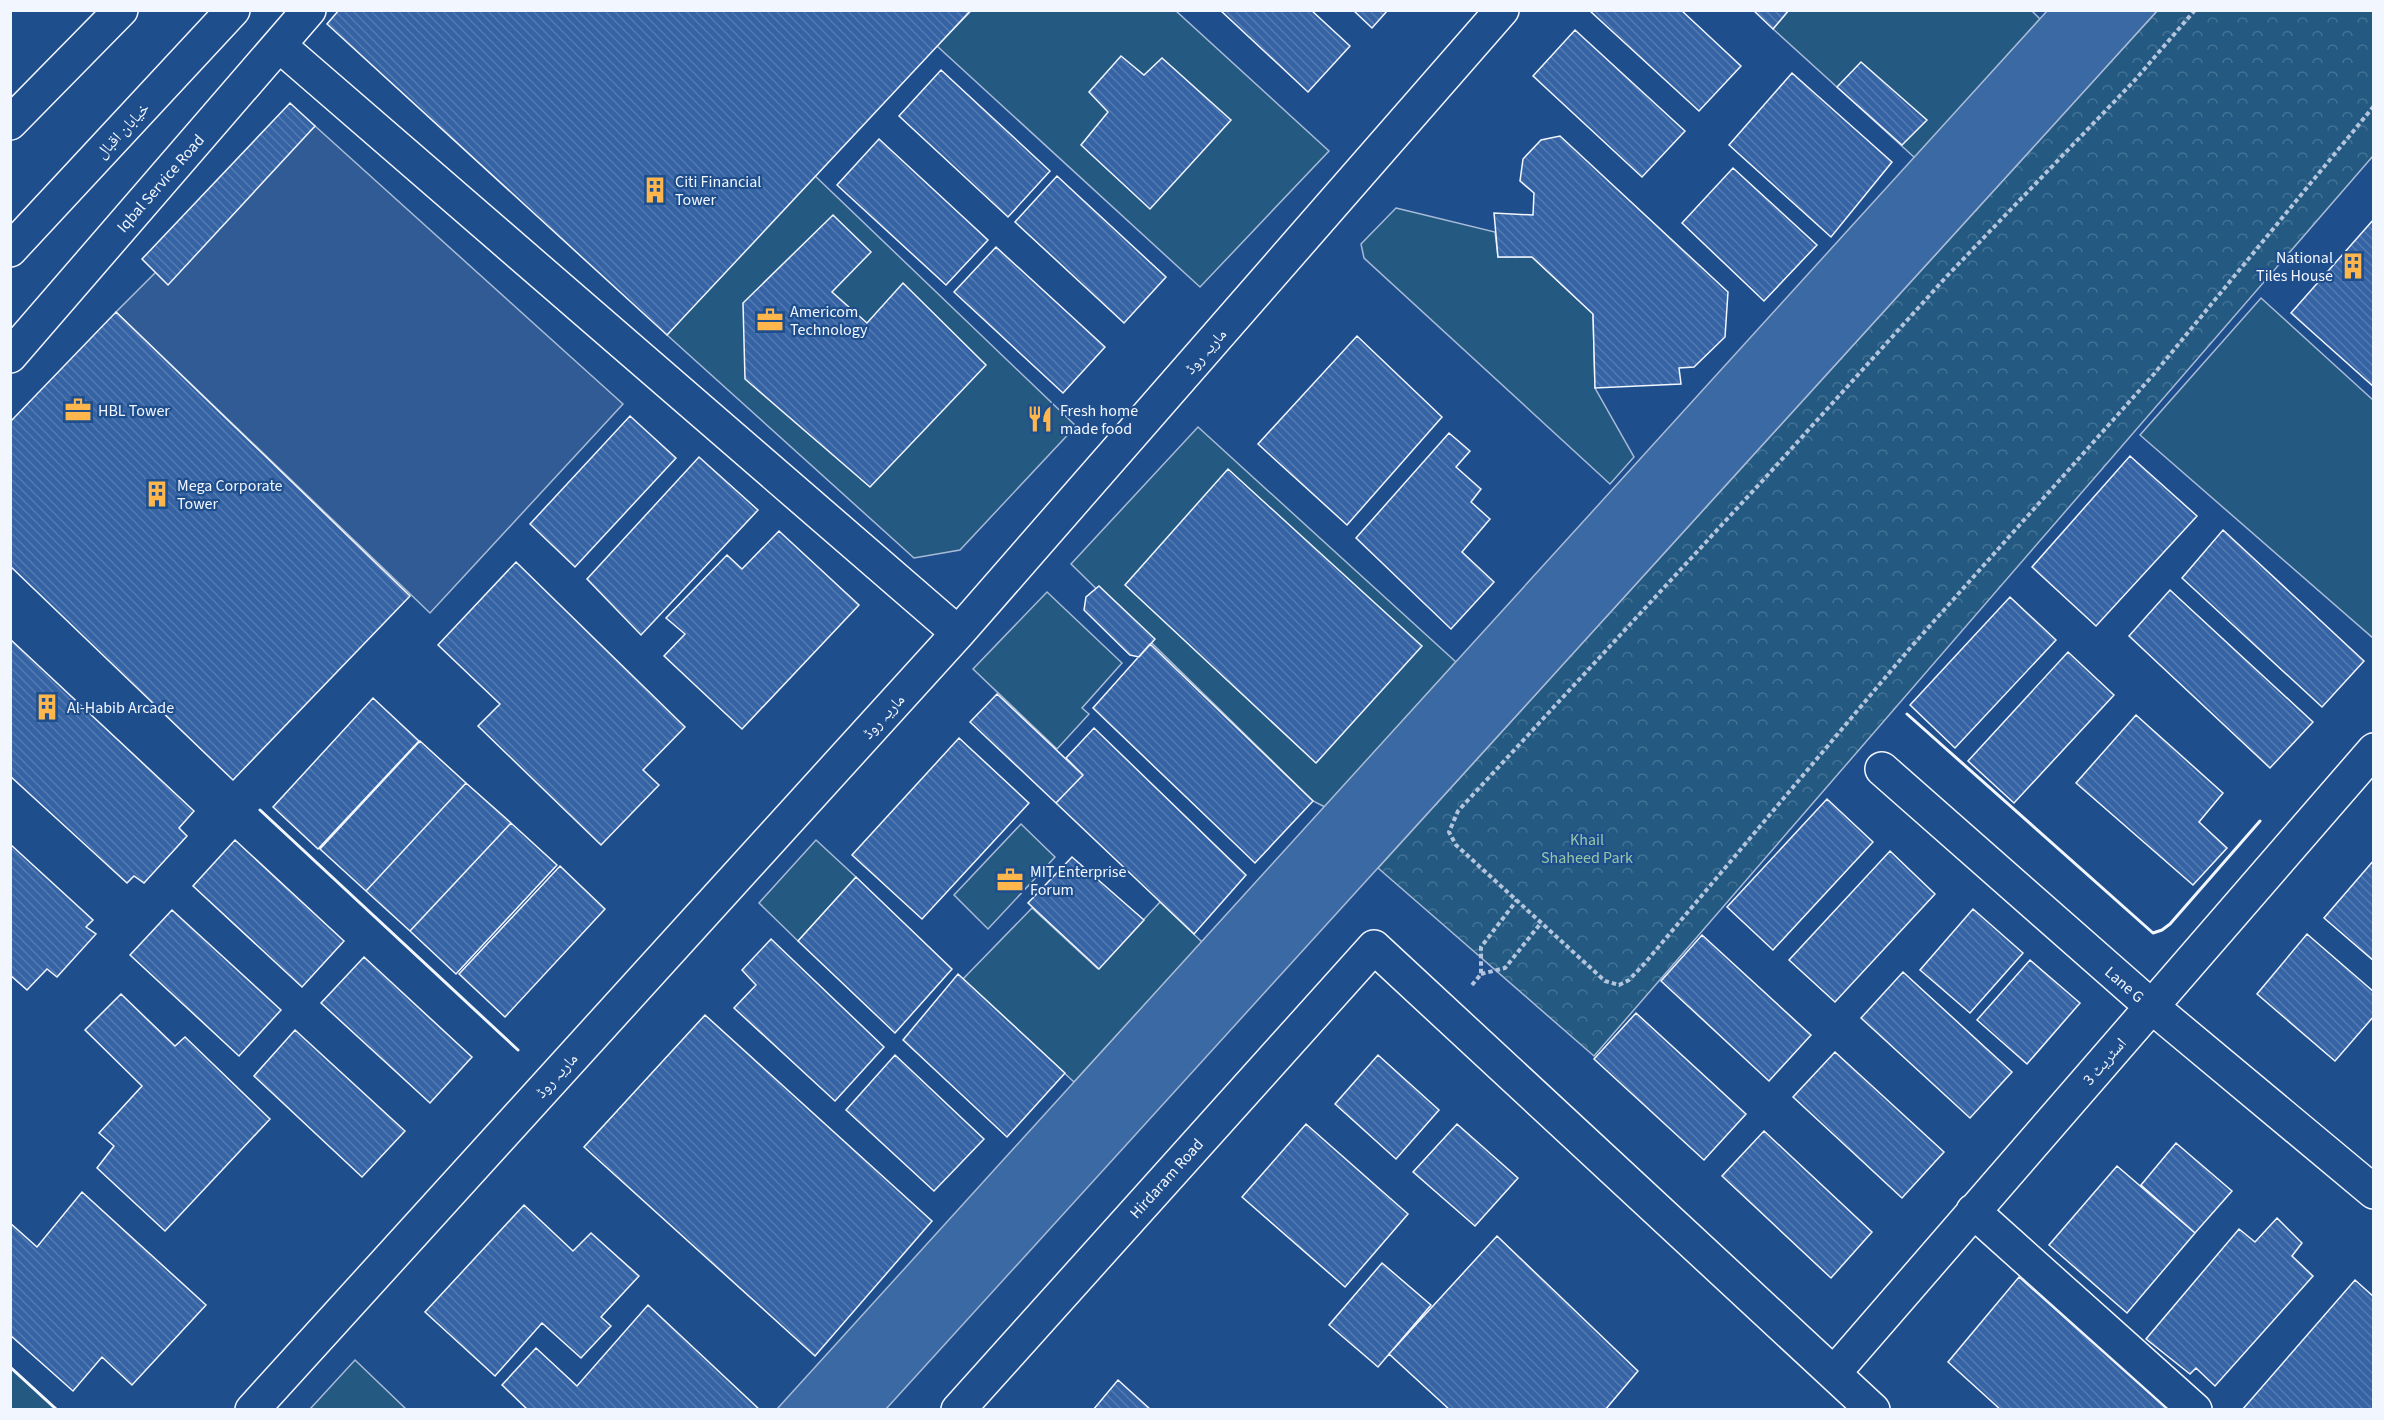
<svg xmlns="http://www.w3.org/2000/svg" width="2384" height="1420" font-family="'Source Sans 3','Noto Naskh Arabic',sans-serif">
	<style>
		.green { fill: #245a82; stroke: #a8bbd7; stroke-width: 1.5 }
		.park { fill: url(#park-crowns); stroke: #a8bbd7; stroke-width: 1.5 }
		.parking { fill: #305b95; stroke: #a8bbd7; stroke-width: 1.5 }
		.water { fill: #3b69a3; stroke: #a8bbd7; stroke-width: 1.5 }
		.building { fill: url(#building-back-hatch); stroke: #f2f6ff; stroke-width: 1.5 }
		.lines { fill: none; stroke-linecap: round; stroke-linejoin: round }
		.minor-casing { stroke: #f2f6ff; stroke-width: 36 }
		.major-casing { stroke: #f2f6ff; stroke-width: 36 }
		.path { stroke: #b3c4dc; stroke-width: 4; stroke-dasharray: 4.5 3; stroke-linecap: butt }
		.minor { stroke: #1f4e8c; stroke-width: 33 }
		.major { stroke: #1f4e8c; stroke-width: 33 }
		.wall { stroke: #f2f6ff; stroke-width: 3 }
		.labels { text-anchor: middle; stroke-width: 4.5; stroke-linejoin: round; paint-order: stroke }
		.street-label { font-size: 16px; fill: #f2f6ff; stroke: #1f4e8c }
		.poi-label { font-size: 16px; fill: #f2f6ff; stroke: #1f4e8c; text-anchor: start }
		.park-label { font-size: 16px; fill: #97c8a6; stroke: #1f4e8c }
	</style>
	<defs>
		<pattern id="park-crowns" width="20" height="18" patternUnits="userSpaceOnUse" patternTransform="scale(1.5)"><rect width="20" height="18" fill="#245a82"/><path d="M2 6a3 3 0 1 1 6 0M12 15a3 3 0 1 1 6 0" fill="none" stroke="#447295"/></pattern>
		<pattern id="building-back-hatch" width="6" height="6" patternUnits="userSpaceOnUse" patternTransform="scale(1.5)"><rect width="6" height="6" fill="#3563a3"/><path d="M-1 5l2 2M0 0l6 6M5-1l2 2" fill="none" stroke="#537ab1"/></pattern>
	</defs>
	<rect width="100%" height="100%" fill="#1f4e8c"/>
	<path class="green" d="M 1789,10 L 2031,10 L 2040,19 L 1915,158 L 1773,29 Z
		M 971,11 L 1176,11 L 1329,151 L 1200,287 L 937,46 Z
		M 812,173 L 1076,426 L 960,550 L 914,558 L 667,335 Z
		M 1396,208 L 1495,232 L 1498,257 L 1532,257 L 1593,314 L 1595,388 L 1634,457 L 1610,484 L 1364,258 L 1361,244 Z
		M 2261,298 L 2373,400 L 2373,638 L 2140,435 Z
		M 1198,427 L 1456,662 L 1325,807 L 1313,801 L 1071,564 Z
		M 1047,592 L 1122,663 L 1082,708 L 1089,714 L 1057,749 L 973,669 Z
		M 1021,824 L 1055,857 L 988,929 L 954,895 Z
		M 816,840 L 856,877 L 798,941 L 759,903 Z
		M 1160,902 L 1202,942 L 1074,1082 L 963,979 L 1032,908 L 1098,969 Z
		M 355,1360 L 406,1409 L 310,1409 Z
		M 11,1367 L 57,1409 L 11,1409 Z"/>
	<path class="park" d="M 2157,11 L 2373,11 L 2373,156 L 1594,1056 L 1378,868 Z"/>
	<path class="parking" d="M 315,126 L 623,404 L 430,613 L 116,312 L 156,272 Z"/>
	<path class="water" d="M 2047,11 L 2157,11 L 886,1409 L 777,1409 Z"/>
	<path class="building" d="M 339,10 L 971,10 L 667,335 L 327,24 Z
		M 1220,10 L 1311,10 L 1350,46 L 1308,92 Z
		M 1353,10 L 1388,10 L 1372,28 Z
		M 1681,10 L 1741,66 L 1699,111 L 1590,11 Z
		M 1753,10 L 1789,10 L 1773,29 Z
		M 1575,30 L 1685,131 L 1642,177 L 1533,76 Z
		M 1121,56 L 1144,75 L 1162,58 L 1231,120 L 1150,209 L 1081,145 L 1108,112 L 1089,92 Z
		M 1861,62 L 1927,120 L 1902,145 L 1837,87 Z
		M 941,70 L 1050,171 L 1008,217 L 899,116 Z
		M 1792,73 L 1892,162 L 1831,237 L 1729,145 Z
		M 290,103 L 315,126 L 168,285 L 142,259 Z
		M 1560,136 L 1728,292 L 1725,337 L 1694,367 L 1679,368 L 1681,384 L 1595,388 L 1593,314 L 1532,257 L 1498,257 L 1494,213 L 1533,215 L 1534,193 L 1520,181 L 1523,159 L 1541,140 Z
		M 879,139 L 988,240 L 946,285 L 837,185 Z
		M 1733,168 L 1817,245 L 1764,301 L 1682,223 Z
		M 1057,176 L 1166,277 L 1124,323 L 1015,222 Z
		M 833,215 L 871,252 L 832,292 L 867,323 L 903,283 L 986,365 L 870,487 L 745,379 L 743,303 Z
		M 2374,219 L 2374,387 L 2291,313 Z
		M 996,247 L 1105,347 L 1063,393 L 954,292 Z
		M 116,312 L 410,596 L 233,780 L 10,566 L 10,422 Z
		M 1357,336 L 1442,417 L 1347,525 L 1258,444 Z
		M 630,416 L 676,458 L 575,567 L 530,524 Z
		M 1449,433 L 1470,451 L 1456,467 L 1481,489 L 1471,502 L 1490,519 L 1462,552 L 1494,582 L 1451,629 L 1356,538 Z
		M 2130,456 L 2197,516 L 2096,626 L 2032,567 Z
		M 699,457 L 758,510 L 641,635 L 587,579 Z
		M 1228,469 L 1422,646 L 1316,763 L 1125,585 Z
		M 2223,530 L 2364,661 L 2322,707 L 2182,578 Z
		M 779,531 L 859,605 L 742,729 L 664,656 L 685,634 L 666,618 L 727,555 L 742,569 Z
		M 516,562 L 685,727 L 643,770 L 659,785 L 601,845 L 478,726 L 500,704 L 438,645 Z
		M 1099,586 L 1155,639 L 1139,657 L 1130,655 L 1084,610 L 1086,597 Z
		M 2170,590 L 2313,722 L 2270,768 L 2129,636 Z
		M 2010,597 L 2056,640 L 1955,748 L 1910,705 Z
		M 10,639 L 194,811 L 179,828 L 187,836 L 144,883 L 134,876 L 127,883 L 10,776 Z
		M 1150,644 L 1313,801 L 1255,863 L 1093,708 Z
		M 2068,652 L 2114,695 L 2014,803 L 1968,761 Z
		M 997,694 L 1083,775 L 1056,803 L 970,722 Z
		M 373,698 L 419,741 L 318,849 L 273,807 Z
		M 2136,715 L 2223,793 L 2199,822 L 2227,848 L 2193,885 L 2076,783 Z
		M 1094,728 L 1246,875 L 1194,934 L 1056,803 L 1083,775 L 1066,758 Z
		M 959,738 L 1029,803 L 922,919 L 852,855 Z
		M 420,741 L 466,783 L 366,891 L 320,849 Z
		M 466,783 L 511,823 L 410,931 L 366,891 Z
		M 1827,799 L 1873,842 L 1773,950 L 1727,907 Z
		M 511,823 L 557,865 L 456,974 L 410,931 Z
		M 235,840 L 344,941 L 302,987 L 193,886 Z
		M 10,844 L 93,920 L 86,927 L 96,934 L 57,977 L 47,969 L 27,990 L 10,975 Z
		M 1890,851 L 1935,894 L 1835,1002 L 1789,960 Z
		M 1072,857 L 1144,920 L 1099,969 L 1028,903 Z
		M 2374,860 L 2374,961 L 2324,918 Z
		M 560,866 L 605,909 L 505,1017 L 459,974 Z
		M 856,877 L 952,969 L 895,1033 L 798,941 Z
		M 1973,909 L 2023,953 L 1970,1013 L 1920,970 Z
		M 172,910 L 281,1010 L 239,1056 L 130,955 Z
		M 2307,934 L 2374,992 L 2374,1016 L 2335,1061 L 2257,994 Z
		M 1702,935 L 1811,1035 L 1769,1081 L 1661,981 Z
		M 771,939 L 884,1047 L 835,1101 L 734,1008 L 756,985 L 742,970 Z
		M 364,957 L 472,1057 L 430,1103 L 321,1003 Z
		M 2030,960 L 2080,1003 L 2027,1064 L 1977,1020 Z
		M 1903,972 L 2012,1072 L 1970,1118 L 1861,1018 Z
		M 958,974 L 1065,1073 L 1007,1137 L 903,1040 Z
		M 121,994 L 175,1046 L 185,1037 L 270,1119 L 165,1231 L 97,1168 L 114,1146 L 99,1133 L 142,1086 L 85,1030 Z
		M 1636,1013 L 1746,1114 L 1704,1160 L 1594,1059 Z
		M 705,1015 L 932,1221 L 815,1356 L 584,1147 Z
		M 295,1030 L 405,1131 L 362,1177 L 254,1076 Z
		M 1835,1052 L 1944,1152 L 1902,1198 L 1793,1097 Z
		M 895,1055 L 984,1139 L 934,1191 L 846,1110 Z
		M 1378,1055 L 1439,1110 L 1396,1159 L 1335,1104 Z
		M 1306,1124 L 1408,1214 L 1345,1287 L 1242,1197 Z
		M 1457,1124 L 1518,1178 L 1475,1226 L 1413,1172 Z
		M 1764,1131 L 1872,1232 L 1831,1278 L 1722,1176 Z
		M 2176,1143 L 2232,1191 L 2195,1233 L 2141,1185 Z
		M 2117,1166 L 2195,1233 L 2127,1313 L 2049,1245 Z
		M 82,1192 L 206,1305 L 132,1385 L 102,1357 L 73,1391 L 10,1335 L 10,1223 L 37,1247 Z
		M 524,1205 L 573,1251 L 591,1233 L 639,1276 L 601,1317 L 611,1326 L 581,1358 L 542,1323 L 495,1376 L 425,1312 Z
		M 2277,1218 L 2302,1243 L 2292,1256 L 2313,1276 L 2215,1386 L 2196,1368 L 2190,1374 L 2146,1339 L 2239,1229 L 2255,1242 Z
		M 1497,1236 L 1638,1371 L 1605,1410 L 1450,1410 L 1389,1354 Z
		M 1382,1263 L 1431,1305 L 1378,1367 L 1329,1325 Z
		M 2019,1277 L 2168,1410 L 2001,1410 L 1948,1362 Z
		M 2355,1280 L 2374,1297 L 2374,1410 L 2242,1410 Z
		M 648,1305 L 760,1410 L 528,1410 L 502,1385 L 536,1348 L 577,1386 Z
		M 1118,1380 L 1151,1410 L 1093,1410 Z"/>
	<g class="lines">
		<g class="minor-casing">
			<path id="minor" d="M 280,46 L 958,633
				M 10,356 L 309,10
				M 1882,769 L 2151,1006 L 2374,1192
				M 1973,1211 L 2195,1410
				M 1834,1373 L 2374,750
				M 252,1410 L 958,633 L 1502,10
				M 958,1410 L 1374,947 L 1873,1410"/>
		</g>
		<g class="major-casing">
			<path id="major" d="M 10,123 L 121,10
				M 10,250 L 233,10"/>
		</g>
		<path class="path" d="M 2195,10 L 2135,80 L 1947,276 L 1765,478 L 1458,811 L 1449,832 L 1456,845 L 1605,981 L 1619,985 L 1629,980 L 1645,963 L 1911,647 L 2154,374 L 2374,106
			M 1481,974 L 1505,968 L 1541,923
			M 1472,985 L 1481,974 L 1481,947 L 1517,900"/>
		<use href="#minor" class="minor"/>
		<use href="#major" class="major"/>
		<path class="wall" d="M 1907,714 L 2153,933 L 2162,930 L 2170,924 L 2260,821
			M 260,810 L 518,1050
			M 10,1367 L 57,1410"/>
	</g>
	<defs>
		<g id="building-bare" transform="scale(2.07)"><path d="M-4-6H4V6H1V3H-1V6H-4ZM-2.5-4.3h1.7v1.8h-1.7ZM.8-4.3h1.7v1.8H.8ZM-2.5-1h1.7V.8h-1.7ZM.8-1h1.7V.8H.8Z" fill="#ffb74d" stroke="#1f4e8c" stroke-width="2.5" paint-order="stroke"/></g>
		<g id="office-bare" transform="scale(2.07)"><path d="M-6-3h4V-5.5h4V-3h4V5H-6ZM-1-4.5V-3h2v-1.5ZM-6 0V1H6V0Z" fill="#ffb74d" stroke="#1f4e8c" stroke-width="2.5" paint-order="stroke"/></g>
		<g id="restaurant-bare" transform="scale(2.07)"><path d="M-5-6h1v4h1v-4h1v4h1v-4h1v5L-1.5 .5V6h-2V.5L-5-1ZM5-6V6H3V1.5H1.5Q1.5-4 5-6Z" fill="#ffb74d" stroke="#1f4e8c" stroke-width="2.5" paint-order="stroke"/></g>
	</defs>
	<g fill-rule="evenodd">
		<use href="#building-bare" x="655" y="190"/>
		<use href="#building-bare" x="2353" y="266"/>
		<use href="#office-bare" x="770" y="320"/>
		<use href="#office-bare" x="78" y="410"/>
		<use href="#restaurant-bare" x="1040" y="419"/>
		<use href="#building-bare" x="157" y="494"/>
		<use href="#building-bare" x="47" y="707"/>
		<use href="#office-bare" x="1010" y="880"/>
	</g>
	<g class="labels">
		<g class="street-label">
			<text transform="translate(122 130) rotate(-47)" y="6">خیابان اقبال</text>
			<text transform="translate(160 183) rotate(-49)" y="6">Iqbal Service Road</text>
			<text transform="translate(1205 351) rotate(-49)" y="6">ماریہ روڈ</text>
			<text transform="translate(883 716) rotate(-48)" y="6">ماریہ روڈ</text>
			<text transform="translate(2125 984) rotate(41)" y="6">Lane G</text>
			<text transform="translate(2104 1061) rotate(-49)" y="6">اسٹریٹ 3</text>
			<text transform="translate(556 1075) rotate(-48)" y="6">ماریہ روڈ</text>
			<text transform="translate(1166 1178) rotate(-48)" y="6">Hirdaram Road</text>
		</g>
		<g class="poi-label">
			<text x="675" y="187">Citi Financial<tspan x="675" dy="18">Tower</tspan></text>
			<text x="2333" y="263" text-anchor="end">National<tspan x="2333" dy="18">Tiles House</tspan></text>
			<text x="790" y="317">Americom<tspan x="790" dy="18">Technology</tspan></text>
			<text x="98" y="416">HBL Tower</text>
			<text x="1060" y="416">Fresh home<tspan x="1060" dy="18">made food</tspan></text>
			<text x="177" y="491">Mega Corporate<tspan x="177" dy="18">Tower</tspan></text>
			<text x="67" y="713">Al-Habib Arcade</text>
			<text x="1030" y="877">MIT Enterprise<tspan x="1030" dy="18">Forum</tspan></text>
		</g>
		<g class="park-label">
			<text x="1587" y="845">Khail<tspan x="1587" dy="18">Shaheed Park</tspan></text>
		</g>
	</g>
	<rect width="2384" height="1420" fill="none" stroke="#f2f6ff" stroke-width="24"/>
</svg>
